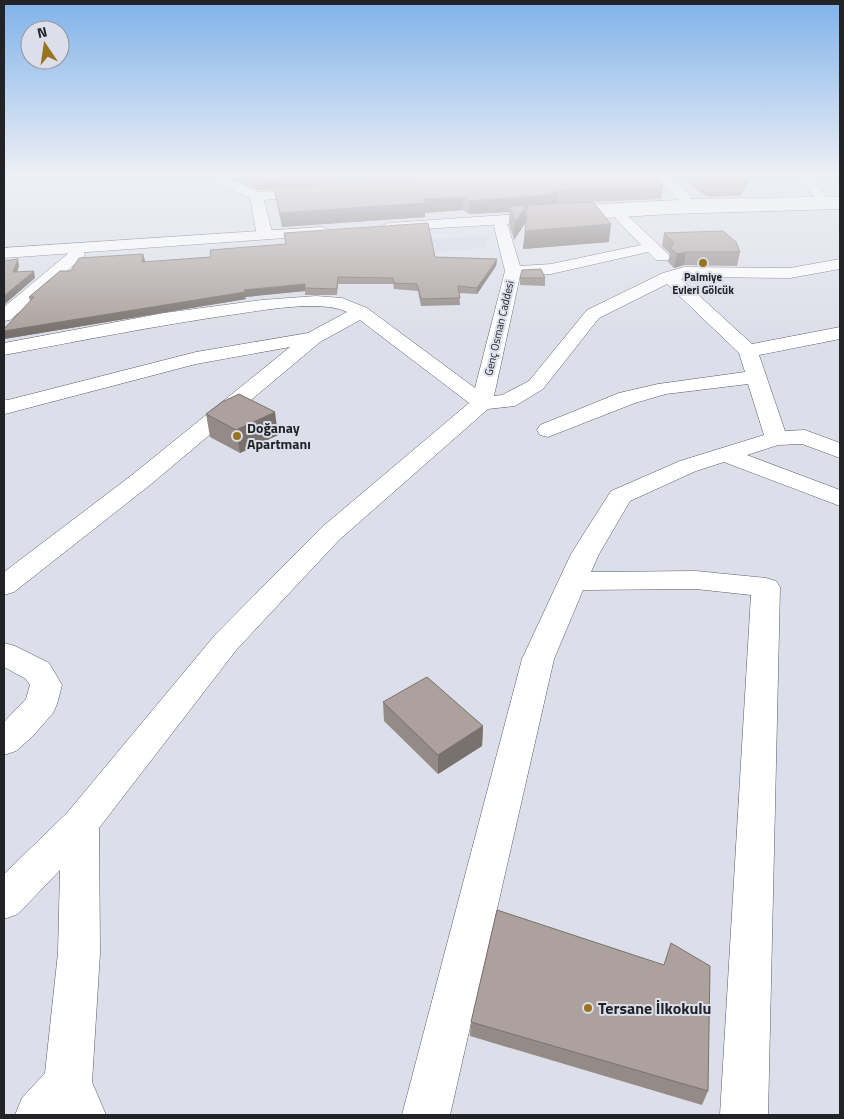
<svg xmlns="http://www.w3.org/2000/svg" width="844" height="1119" font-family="'Titillium Web',sans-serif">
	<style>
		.built { fill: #d0d3e5 }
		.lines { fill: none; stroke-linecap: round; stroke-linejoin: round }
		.minor-casing { stroke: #595a64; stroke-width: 1 }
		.highway-casing { stroke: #595a64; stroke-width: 1 }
		.minor { fill: #fff; fill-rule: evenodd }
		.highway { fill: #fff; fill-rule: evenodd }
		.wall { fill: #948a86 }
		.shaded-wall { fill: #78716d }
		.building { fill: #aca19c; stroke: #78716d }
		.poi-dot { fill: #98741e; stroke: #dcdee9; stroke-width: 2 }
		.labels { text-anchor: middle; stroke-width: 4; stroke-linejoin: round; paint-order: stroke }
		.far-poi-label { font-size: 11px; font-weight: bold; fill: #222327; stroke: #dcdee9 }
		.far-street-label { font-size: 11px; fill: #222327; stroke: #dcdee9 }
		.poi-label { font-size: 14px; font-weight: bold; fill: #222327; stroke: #dcdee9; text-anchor: start }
		.near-poi-label { font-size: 16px; font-weight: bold; fill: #222327; stroke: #dcdee9; text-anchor: start }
	</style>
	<rect width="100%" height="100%" fill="#dcdee9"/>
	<path class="built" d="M 489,235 L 485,248 L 435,252 L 432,239 Z"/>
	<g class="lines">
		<g class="minor-casing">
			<path id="minor" d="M 208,177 L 224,177 L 258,192 L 312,188 L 319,192 L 312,196 L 264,200 L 273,236 L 270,239 L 260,239 L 257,236 L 250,198 L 209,180 Z
				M 655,177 L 669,177 L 690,195 L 691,199 L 814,197 L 799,177 L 812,177 L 826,197 L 840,197 L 840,205 L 719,206 L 561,214 L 556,213 L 554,210 L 556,207 L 561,206 L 679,200 Z
				M 622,214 L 627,215 L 668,254 L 670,257 L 668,260 L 656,260 L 648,252 L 551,274 L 520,276 L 494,396 L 502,395 L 529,381 L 587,310 L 663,273 L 684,267 L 790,268 L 840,259 L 840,269 L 790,278 L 686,277 L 681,279 L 752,344 L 840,327 L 840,339 L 759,355 L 785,431 L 805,430 L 840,443 L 840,458 L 802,444 L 778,445 L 747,455 L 840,490 L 840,506 L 724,462 L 696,471 L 630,501 L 599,554 L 591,572 L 696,571 L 766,578 L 776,581 L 780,587 L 768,1115 L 720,1115 L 751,595 L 696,589 L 583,590 L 554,659 L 450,1115 L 402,1115 L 522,659 L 571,554 L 611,491 L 680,461 L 764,435 L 748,384 L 666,394 L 635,403 L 548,437 L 540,435 L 537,430 L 540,425 L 619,393 L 658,384 L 745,372 L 739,353 L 667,284 L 599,318 L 543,389 L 515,406 L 488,409 L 339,540 L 237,649 L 99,828 L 100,953 L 92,1082 L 106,1115 L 15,1115 L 22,1098 L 45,1073 L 58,953 L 60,870 L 18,914 L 4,919 L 4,874 L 67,813 L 215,635 L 321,528 L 469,403 L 360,320 L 320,342 L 150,485 L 14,592 L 4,595 L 4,572 L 132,475 L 290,347 L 196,364 L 5,414 L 4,399 L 8,400 L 196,352 L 308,333 L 347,312 C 320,299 260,311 230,315 C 154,326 79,341 4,355 L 4,343 L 164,313 L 262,300 L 316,296 L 342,298 L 367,308 L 475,388 L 505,271 L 494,226 L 496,223 L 506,223 L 508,226 L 520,266 L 551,264 L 641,245 L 615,218 L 617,215 Z
				M 77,249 L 83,251 L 85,254 L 83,257 L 10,320 L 4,321 L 4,307 L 71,251 Z
				M 4,643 L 15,646 L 49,663 L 62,685 L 57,704 L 53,713 L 33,736 L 16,751 L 4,755 L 4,722 L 26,699 L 30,685 L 26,679 L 4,667 Z"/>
		</g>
		<g class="highway-casing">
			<path id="highway" d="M 840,201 L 840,209 L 671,214 L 390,231 L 385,230 L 383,227 L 385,224 L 390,223 C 540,212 690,203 840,201 Z
				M 322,227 L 327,229 L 330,232 L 327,235 L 4,258 L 4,248 Z"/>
		</g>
		<use href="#minor" class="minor"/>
		<use href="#highway" class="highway"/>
	</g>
	<path class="wall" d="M 225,177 L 654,177 L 663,186 L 661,199 L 593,202 L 609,242 L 523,249 L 525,231 L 528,210 L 526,210 L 526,222 L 514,240 L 509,224 L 509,212 L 469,214 L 463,210 L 425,213 L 425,217 L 282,227 L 276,201 L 274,189 L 258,190 Z
		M 679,177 L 751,177 L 740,196 L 707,197 Z
		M 284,233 L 435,257 L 497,259 L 496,266 L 477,294 L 459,293 L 460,305 L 421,306 L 418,291 L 394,289 L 393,284 L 338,284 L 337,295 L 305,295 L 305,291 L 245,297 L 246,299 L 4,339 L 30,301 L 29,297 L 71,271 L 143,254 L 144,262 L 211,257 L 286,244 Z
		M 664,233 L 740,252 L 737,266 L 684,265 L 674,268 L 668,262 L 670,254 L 662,246 Z
		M 520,278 L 545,278 L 545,286 L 520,285 Z
		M 206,414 L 278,435 L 240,453 L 210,437 Z
		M 383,702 L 483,726 L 482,746 L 438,774 L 384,721 Z
		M 471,1022 L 708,1091 L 702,1105 L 470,1036 Z"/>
	<path class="shaded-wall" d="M 291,177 L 468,177 L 258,190 L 257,179 Z
		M 745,177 L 751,177 L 740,196 L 743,180 Z
		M 558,191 L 557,204 L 548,209 L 526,210 L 526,222 L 514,240 L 515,222 L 510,206 L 509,212 L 469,214 L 469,201 Z
		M 463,197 L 463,210 L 425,213 L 425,217 L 282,227 L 280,213 L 424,199 Z
		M 611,224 L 609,242 L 523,249 L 525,231 Z
		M 686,252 L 684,265 L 674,268 L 677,254 Z
		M 143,254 L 145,260 L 143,269 L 142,262 Z
		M 18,259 L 19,266 L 15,279 L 13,272 Z
		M 497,259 L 496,266 L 477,294 L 477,288 Z
		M 34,271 L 35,278 L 5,304 L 4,296 Z
		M 305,284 L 305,291 L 245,297 L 246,299 L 4,339 L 4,331 L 244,290 Z
		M 275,412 L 278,435 L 240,453 L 236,430 Z
		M 483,726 L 482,746 L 438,774 L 438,755 Z"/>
	<path class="building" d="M 252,177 L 291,177 L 257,179 Z
		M 445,177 L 654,177 L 663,186 L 558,191 L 553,192 L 550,195 L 469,201 L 463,197 L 424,199 L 425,203 L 280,213 L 274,188 Z
		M 704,177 L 745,177 L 743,180 L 710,181 Z
		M 593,202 L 611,224 L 525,231 L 528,205 Z
		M 527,205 L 515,222 L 510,206 Z
		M 428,223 L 435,257 L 497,259 L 477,288 L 458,286 L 460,298 L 421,299 L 417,284 L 394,283 L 393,278 L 338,277 L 337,289 L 305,288 L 305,284 L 244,290 L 245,292 L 4,331 L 4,329 L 34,297 L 29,297 L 60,271 L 71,271 L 79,258 L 143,254 L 142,262 L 211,257 L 210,250 L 286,244 L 284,233 Z
		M 723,231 L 736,242 L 740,252 L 686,252 L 677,254 L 670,248 L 674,243 L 664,233 Z
		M 18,259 L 13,272 L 34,271 L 4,296 L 4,261 Z
		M 541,269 L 545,278 L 520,278 L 522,270 Z
		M 239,394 L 275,412 L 236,430 L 206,414 L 222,402 Z
		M 427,677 L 483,726 L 438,755 L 383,702 Z
		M 497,910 L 664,965 L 671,943 L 710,966 L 708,1091 L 471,1022 Z"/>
	<linearGradient id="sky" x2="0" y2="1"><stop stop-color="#7fb2ea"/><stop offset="0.53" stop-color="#eff0f5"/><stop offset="1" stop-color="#eff0f5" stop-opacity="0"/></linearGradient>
	<rect width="844" height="333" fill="url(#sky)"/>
	<g class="poi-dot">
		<circle cx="703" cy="263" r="5"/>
		<circle cx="237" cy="436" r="5"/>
		<circle cx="588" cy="1008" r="5"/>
	</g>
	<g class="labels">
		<g class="far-poi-label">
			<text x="703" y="281">Palmiye<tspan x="703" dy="13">Evleri Gölcük</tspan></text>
		</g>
		<g class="far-street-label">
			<text transform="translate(499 328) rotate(-77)" y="4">Genç Osman Caddesi</text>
		</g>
		<g class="poi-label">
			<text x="247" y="433">Doğanay<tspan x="247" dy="16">Apartmanı</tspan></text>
		</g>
		<g class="near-poi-label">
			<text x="598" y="1014">Tersane İlkokulu</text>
		</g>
	</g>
	<rect width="844" height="1119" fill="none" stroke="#222327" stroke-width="10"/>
	<g transform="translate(45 45) rotate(347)"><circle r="24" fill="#dcdee9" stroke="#92939b"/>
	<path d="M0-4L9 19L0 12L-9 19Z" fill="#98741e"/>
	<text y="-8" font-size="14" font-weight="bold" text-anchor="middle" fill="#222327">N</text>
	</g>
</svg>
